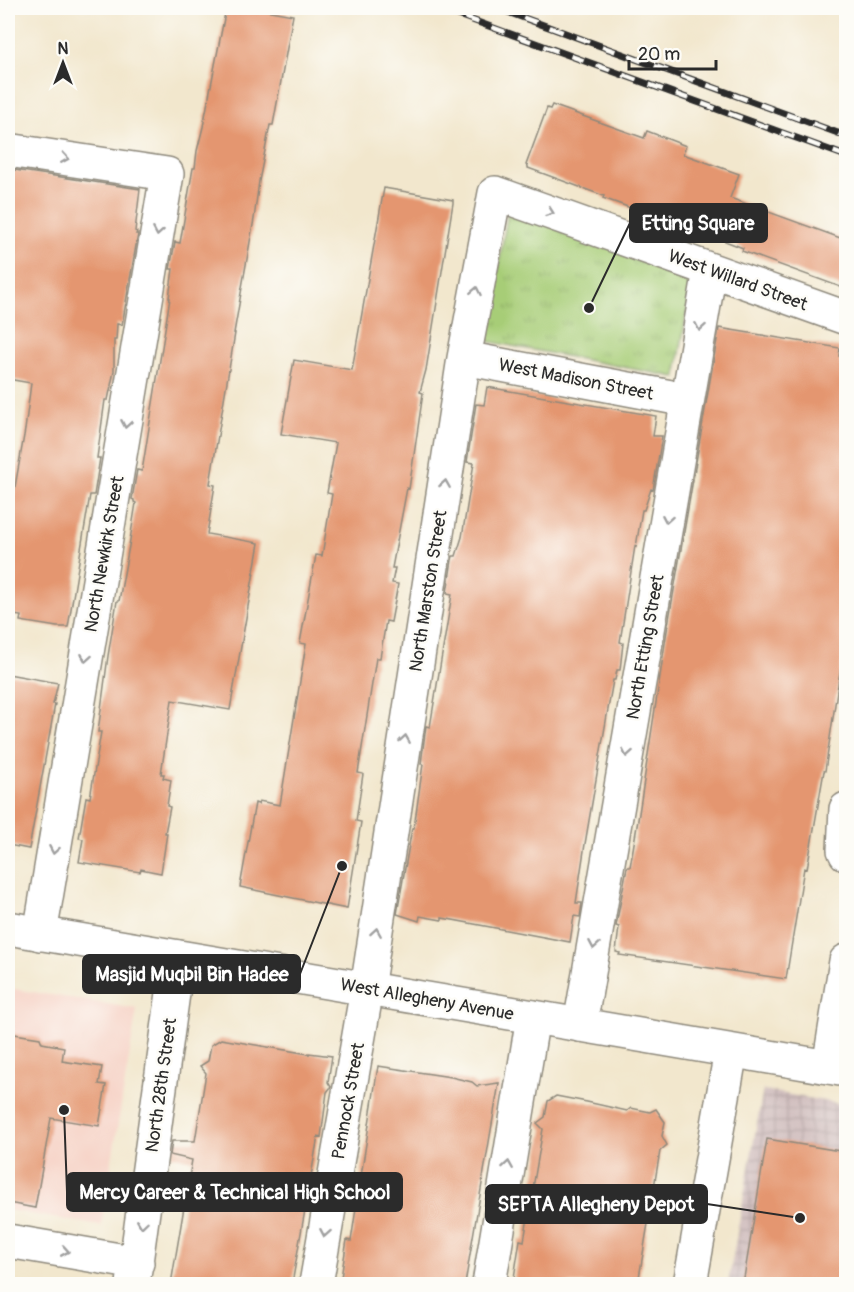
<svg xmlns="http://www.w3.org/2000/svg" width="854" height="1292" font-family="Pangolin,sans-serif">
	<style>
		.built { fill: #f6d1c5 }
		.industrial { fill: url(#industrial-grid) }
		.park { fill: url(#park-tufts); stroke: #697c51; stroke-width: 1.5 }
		.building { fill: #e4966f }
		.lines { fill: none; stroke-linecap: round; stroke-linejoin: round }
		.minor-casing { stroke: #8e897c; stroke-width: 36 }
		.major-casing { stroke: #8e897c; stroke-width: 36 }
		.minor { stroke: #fff; stroke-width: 33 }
		.major { stroke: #fff; stroke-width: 33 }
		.rail-casing { stroke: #2b2b2b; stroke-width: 7 }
		.rail { stroke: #fdfcf7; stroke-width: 4.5; stroke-dasharray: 14; stroke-linecap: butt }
		.oneway { stroke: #a0a0a0 }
		.labels { text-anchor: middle; stroke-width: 5; stroke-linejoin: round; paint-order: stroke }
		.street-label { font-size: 18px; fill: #2b2b2b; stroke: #fdfcf7 }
		.leader { fill: none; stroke: #2b2b2b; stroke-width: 2 }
		.callout-dot { fill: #2b2b2b; stroke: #fdfcf7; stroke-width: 2 }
		.callout { fill: #2b2b2b; stroke: #2b2b2b; stroke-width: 2 }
		.callout-label { font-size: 20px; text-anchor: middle; font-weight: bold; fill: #fff }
	</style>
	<defs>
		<pattern id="industrial-grid" width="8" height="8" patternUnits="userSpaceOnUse" patternTransform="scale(1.5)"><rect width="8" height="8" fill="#d1bfbf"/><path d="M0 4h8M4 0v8" fill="none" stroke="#b4a4a4"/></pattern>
		<pattern id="park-tufts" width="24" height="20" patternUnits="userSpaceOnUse" patternTransform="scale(1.5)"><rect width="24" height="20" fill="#a7cd77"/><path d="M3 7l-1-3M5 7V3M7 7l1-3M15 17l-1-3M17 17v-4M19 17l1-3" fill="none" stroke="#90b067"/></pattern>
	</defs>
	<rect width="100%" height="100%" fill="#fdfcf7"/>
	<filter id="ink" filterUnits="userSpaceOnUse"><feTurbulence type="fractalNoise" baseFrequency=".0167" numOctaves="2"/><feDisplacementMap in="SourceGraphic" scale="12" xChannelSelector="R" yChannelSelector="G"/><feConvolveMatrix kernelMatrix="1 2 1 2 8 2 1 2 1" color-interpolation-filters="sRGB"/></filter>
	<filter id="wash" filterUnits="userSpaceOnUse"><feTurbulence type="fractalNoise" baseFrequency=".008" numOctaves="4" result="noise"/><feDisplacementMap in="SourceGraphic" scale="24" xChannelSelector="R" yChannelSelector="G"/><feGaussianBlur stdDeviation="1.35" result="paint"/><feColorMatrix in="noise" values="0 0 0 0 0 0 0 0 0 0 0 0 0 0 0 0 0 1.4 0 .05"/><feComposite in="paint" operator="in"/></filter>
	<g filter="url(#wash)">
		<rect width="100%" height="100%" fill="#f2e7cd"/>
		<path class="built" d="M 8,988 L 137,1009 L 101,1226 L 8,1210 Z"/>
		<path class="industrial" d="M 763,1090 L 846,1105 L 846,1284 L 728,1284 Z"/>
		<path class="park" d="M 508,211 L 693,274 L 676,377 L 486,341 Z"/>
		<g id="blocks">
			<path class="building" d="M 226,8 L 254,8 L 293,15 L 273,125 L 270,125 L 259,181 L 254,219 L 234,333 L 235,333 L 210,484 L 215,485 L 207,534 L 259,543 L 230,710 L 172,700 L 161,774 L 164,774 L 163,778 L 171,780 L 167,806 L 170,807 L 165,833 L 167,833 L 161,873 L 141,869 L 140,872 L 79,862 L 83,839 L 79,838 L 86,797 L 90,798 L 101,732 L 98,732 L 108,656 L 117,601 L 119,601 L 129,546 L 136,503 L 134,502 L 134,500 L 132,499 L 137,470 L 142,471 L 170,298 L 169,298 L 173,269 L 170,269 L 175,242 L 180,243 L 193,168 L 195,168 L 197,151 L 203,127 Z
				M 552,105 L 644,138 L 647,131 L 686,146 L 683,154 L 739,174 L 730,198 L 846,240 L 846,289 L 742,251 L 743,248 L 679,223 L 678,225 L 603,198 L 604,196 L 528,168 L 528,166 L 526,165 L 547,108 L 550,109 Z
				M 8,169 L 140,189 L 135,231 L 137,232 L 136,234 L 138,234 L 122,325 L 117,324 L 116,340 L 114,340 L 114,371 L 108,400 L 105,400 L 97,458 L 100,458 L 94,495 L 90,495 L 68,627 L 57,627 L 20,621 L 21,616 L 8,614 L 8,527 L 25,430 L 31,383 L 8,379 Z
				M 384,188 L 453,200 L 453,203 L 426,370 L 420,392 L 423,393 L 409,489 L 407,488 L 392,568 L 395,568 L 392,583 L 398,584 L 391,622 L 386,621 L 380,658 L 376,658 L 358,773 L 363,774 L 356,821 L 361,822 L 347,909 L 240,887 L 255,803 L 258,804 L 259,801 L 280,805 L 306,644 L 300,643 L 316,555 L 322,556 L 332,494 L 327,493 L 336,443 L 281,434 L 294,360 L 352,370 Z
				M 719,328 L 840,348 L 839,356 L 841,357 L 840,366 L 846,367 L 846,657 L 843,657 L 839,678 L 825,771 L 824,771 L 807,869 L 804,868 L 786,979 L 619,955 L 620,953 L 616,952 L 619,927 L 616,926 L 627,867 L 630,867 L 638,820 L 666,637 Z
				M 487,387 L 656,416 L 653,436 L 662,436 L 653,490 L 651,489 L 644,510 L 642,510 L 636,547 L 635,546 L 620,642 L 623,643 L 620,670 L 617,670 L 615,680 L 613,680 L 585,844 L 576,903 L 582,903 L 580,917 L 574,916 L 570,942 L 442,918 L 442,920 L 420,916 L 419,921 L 397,914 L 412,828 L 414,828 L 423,764 L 421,764 L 426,726 L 430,727 L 452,594 L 447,593 L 452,560 L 453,556 L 456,556 L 462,537 L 474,463 L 467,462 L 476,404 L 484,405 Z
				M 8,674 L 58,683 L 53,704 L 55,704 L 29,849 L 8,845 Z
				M 8,1033 L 40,1038 L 42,1043 L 64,1047 L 62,1061 L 102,1067 L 99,1084 L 106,1085 L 99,1126 L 51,1118 L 35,1208 L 8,1203 Z
				M 221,1039 L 309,1054 L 309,1053 L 332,1056 L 328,1082 L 331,1087 L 327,1092 L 321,1137 L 318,1136 L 292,1284 L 171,1284 L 192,1160 L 170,1155 L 172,1141 L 195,1141 L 206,1073 L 200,1066 L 208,1061 L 211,1045 Z
				M 378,1066 L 451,1077 L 472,1082 L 477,1086 L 499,1083 L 465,1284 L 340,1284 L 347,1240 L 351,1241 Z
				M 556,1096 L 587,1102 L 627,1111 L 631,1108 L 650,1112 L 656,1109 L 665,1122 L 662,1136 L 667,1145 L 660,1151 L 638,1284 L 513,1284 L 520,1240 L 524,1241 L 543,1129 L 537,1123 L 545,1117 L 548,1101 Z
				M 767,1139 L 846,1152 L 846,1284 L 743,1284 Z"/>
		</g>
	</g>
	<g filter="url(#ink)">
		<use href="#blocks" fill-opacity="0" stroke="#8e897c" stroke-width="1.5"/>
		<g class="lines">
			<g class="minor-casing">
				<path id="minor" d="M 8,150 L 167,174 L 40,934
					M 464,358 L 687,400
					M 846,809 L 844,850 L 846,854
					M 580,1025 L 710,270
					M 829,1067 L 846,961
					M 8,1241 L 137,1263
					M 133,1284 L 178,957
					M 316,1284 L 367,989 L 464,358 L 495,193 L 846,318
					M 489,1284 L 533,1017
					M 690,1284 L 731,1051"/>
			</g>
			<g class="major-casing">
				<path id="major" d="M 8,928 L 846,1070"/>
			</g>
			<use href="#minor" class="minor"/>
			<use href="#major" class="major"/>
			<g class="rail-casing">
				<path id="rail" d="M 439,8 L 846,156
					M 497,8 L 846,136"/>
			</g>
			<use href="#rail" class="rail"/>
		</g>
		<defs><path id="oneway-chevron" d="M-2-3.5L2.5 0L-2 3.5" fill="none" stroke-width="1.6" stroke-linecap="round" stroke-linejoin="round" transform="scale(1.5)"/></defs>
		<g class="oneway">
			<use href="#oneway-chevron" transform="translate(65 158) rotate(9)"/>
			<use href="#oneway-chevron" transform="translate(550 212) rotate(20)"/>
			<use href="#oneway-chevron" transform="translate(158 232) rotate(100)"/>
			<use href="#oneway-chevron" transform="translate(476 291) rotate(-79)"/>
			<use href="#oneway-chevron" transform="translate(700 327) rotate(100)"/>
			<use href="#oneway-chevron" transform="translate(126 424) rotate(100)"/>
			<use href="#oneway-chevron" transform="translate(445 484) rotate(-81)"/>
			<use href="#oneway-chevron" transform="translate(667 519) rotate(100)"/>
			<use href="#oneway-chevron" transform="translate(86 658) rotate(100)"/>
			<use href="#oneway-chevron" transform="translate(405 739) rotate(-81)"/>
			<use href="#oneway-chevron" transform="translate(627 753) rotate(100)"/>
			<use href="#oneway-chevron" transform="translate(54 850) rotate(100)"/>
			<use href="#oneway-chevron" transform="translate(376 932) rotate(-81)"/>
			<use href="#oneway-chevron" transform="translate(594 945) rotate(100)"/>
			<use href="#oneway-chevron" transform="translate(508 1165) rotate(-81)"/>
			<use href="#oneway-chevron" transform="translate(142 1224) rotate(98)"/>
			<use href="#oneway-chevron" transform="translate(325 1233) rotate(100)"/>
			<use href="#oneway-chevron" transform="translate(65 1251) rotate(10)"/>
		</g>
	</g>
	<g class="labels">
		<g class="street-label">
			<text transform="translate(738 280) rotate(20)" y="6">West Willard Street</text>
			<text transform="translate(576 379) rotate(11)" y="6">West Madison Street</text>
			<text transform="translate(104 554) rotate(-80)" y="6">North Newkirk Street</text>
			<text transform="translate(428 591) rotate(-81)" y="6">North Marston Street</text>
			<text transform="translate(645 647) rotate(-80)" y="6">North Etting Street</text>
			<text transform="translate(427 999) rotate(10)" y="6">West Allegheny Avenue</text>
			<text transform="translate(161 1085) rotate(-82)" y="6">North 28th Street</text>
			<text transform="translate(348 1101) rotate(-80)" y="6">Pennock Street</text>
		</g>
	</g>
	<path class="leader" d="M589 308L630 223M342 866L300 974M64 1110L67 1192M800 1218L707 1204"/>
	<g class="callout-dot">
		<circle cx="589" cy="308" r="6"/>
		<circle cx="342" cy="866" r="6"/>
		<circle cx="64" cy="1110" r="6"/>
		<circle cx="800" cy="1218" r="6"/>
	</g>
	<g class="callout">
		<rect x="630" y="204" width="137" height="38" rx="6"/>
		<rect x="83" y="955" width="217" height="38" rx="6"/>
		<rect x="67" y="1173" width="335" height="38" rx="6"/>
		<rect x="486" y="1185" width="221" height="38" rx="6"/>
	</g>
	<g class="callout-label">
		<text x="698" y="230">Etting Square</text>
		<text x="192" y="981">Masjid Muqbil Bin Hadee</text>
		<text x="235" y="1199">Mercy Career &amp; Technical High School</text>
		<text x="596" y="1211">SEPTA Allegheny Depot</text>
	</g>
	<rect width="854" height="1292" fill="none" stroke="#fdfcf7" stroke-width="30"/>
	<g transform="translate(63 63)" stroke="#fdfcf7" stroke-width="4.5" paint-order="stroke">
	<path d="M0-4.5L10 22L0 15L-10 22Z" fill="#2b2b2b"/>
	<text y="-9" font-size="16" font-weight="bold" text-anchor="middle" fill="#2b2b2b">N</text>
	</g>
	<path d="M629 60v9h87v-9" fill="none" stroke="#2b2b2b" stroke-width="3"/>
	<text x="638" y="60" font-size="18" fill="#2b2b2b" stroke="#fdfcf7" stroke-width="4.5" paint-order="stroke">20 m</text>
</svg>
